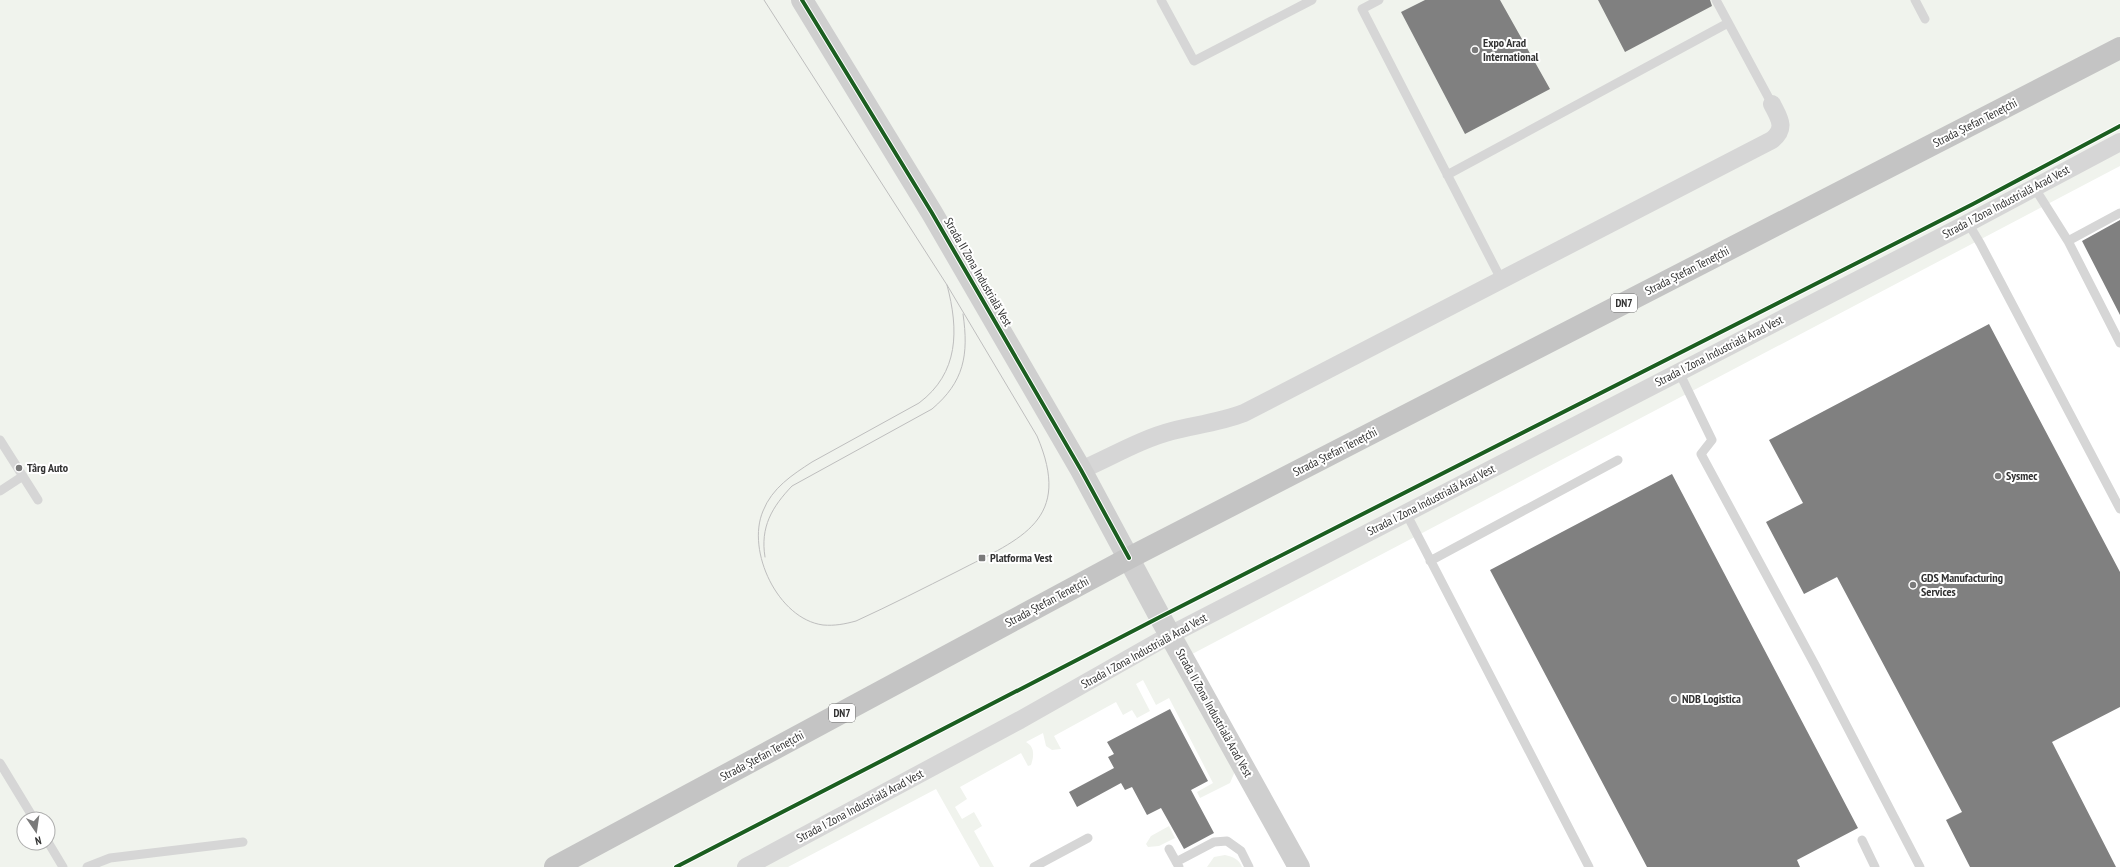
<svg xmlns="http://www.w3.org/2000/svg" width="2120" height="867" font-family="'PT Sans Narrow',sans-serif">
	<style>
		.green { fill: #f0f3ed; fill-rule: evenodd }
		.building { fill: #808080 }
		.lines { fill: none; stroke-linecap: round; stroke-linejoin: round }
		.lane { stroke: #d6d6d6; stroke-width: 9 }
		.street { stroke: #d6d6d6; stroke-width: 18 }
		.secondary { stroke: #cfcfcf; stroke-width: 22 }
		.highway { stroke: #c4c4c4; stroke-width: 22 }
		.tram { stroke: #bebebe; stroke-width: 1 }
		.cycleway-casing { stroke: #fff; stroke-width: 6 }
		.cycleway { stroke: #1b5e20; stroke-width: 4 }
		.poi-dot { fill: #7a7a7a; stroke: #fff; stroke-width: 1.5 }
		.labels { text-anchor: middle; stroke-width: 4; stroke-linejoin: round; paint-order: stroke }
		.shield { fill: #fff; stroke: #707070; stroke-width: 1 }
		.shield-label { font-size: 11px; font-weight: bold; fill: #323232 }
		.poi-label { font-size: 12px; font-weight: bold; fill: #323232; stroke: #fff; text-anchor: start }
		.street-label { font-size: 12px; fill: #323232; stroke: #fff }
	</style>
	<rect width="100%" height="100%" fill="#fff"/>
	<path class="green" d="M 0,0 L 2120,0 L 2120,166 L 1177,662 L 1236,769 L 1230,783 L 1200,798 L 1197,792 L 1213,783 L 1169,698 L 1156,705 L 1143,680 L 1136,684 L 1150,711 L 1137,718 L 1132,710 L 1123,715 L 1116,702 L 1054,736 L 1061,749 L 1052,750 L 1046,746 L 1043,733 L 1026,742 C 1035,747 1034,756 1031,765 L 1028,766 L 1021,753 L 960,787 L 967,799 L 955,807 L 962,819 L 974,812 L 982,826 L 974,831 L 994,867 L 980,867 L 936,789 L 788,867 L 0,867 ZM 24,819 L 48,819 L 48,843 L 24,843 Z
		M 1169,826 L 1175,838 L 1159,846 L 1148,847 L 1146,844 L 1151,836 Z
		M 1225,855 C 1233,857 1239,859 1242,867 L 1207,867 L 1214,857 Z"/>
	<path class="building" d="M 1425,0 L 1500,0 L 1550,89 L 1465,134 L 1401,12 Z
		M 1598,0 L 1710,0 L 1712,6 L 1625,52 Z
		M 2120,220 L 2120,315 L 2082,241 Z
		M 1989,324 L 2120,572 L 2120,707 L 2052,742 L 2116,867 L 1970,867 L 1946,820 L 1962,812 L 1837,577 L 1804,594 L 1766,522 L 1803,503 L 1769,440 Z
		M 1672,474 L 1858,828 L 1797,860 L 1800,867 L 1647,867 L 1490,570 Z
		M 1170,709 L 1208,781 L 1191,790 L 1214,833 L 1184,849 L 1161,808 L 1147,815 L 1132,787 L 1125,790 L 1121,783 L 1077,807 L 1069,792 L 1114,768 L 1108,757 L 1114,754 L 1107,742 Z"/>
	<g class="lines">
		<path class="lane" d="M 1161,0 L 1194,61 L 1312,0
			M 1379,0 L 1362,9 L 1502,281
			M 1716,0 L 1772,104
			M 1915,0 L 1925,19
			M 1447,175 L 1728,23
			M 2034,187 L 2068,241 L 2120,343
			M 1968,223 L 1980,243 L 2120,509
			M 2068,241 L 2120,213
			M 1679,372 L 1712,440 L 1701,454 L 1815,665 L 1920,867
			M 0,440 L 38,500
			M 0,491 L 23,476
			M 1406,513 L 1589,867
			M 1430,561 L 1618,460
			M 0,763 L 34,819
			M 1862,840 L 1875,867
			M 48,842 L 63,867
			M 1169,849 L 1179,867
			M 1176,862 L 1214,842 L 1227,841 L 1241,851 L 1249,867
			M 87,867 L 110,858 L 243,842
			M 1034,867 L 1088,838"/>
		<path class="street" d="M 1081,470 C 1111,457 1141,439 1172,431 C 1196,425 1220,422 1244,413 L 1772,140 C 1787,128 1779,118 1772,104
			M 746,867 L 1020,720 L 1170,635 L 1968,223 L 2120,142"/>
		<path class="secondary" d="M 802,0 L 932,213 L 1081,470 L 1160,617 L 1299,867"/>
		<path class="highway" d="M 555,867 L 1129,558 L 2120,48"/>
		<path class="tram" d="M 764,0 L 947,285 L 1037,436 C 1073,520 1022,538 958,571 C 924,588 891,605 856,621 C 845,624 835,626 823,625 C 778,619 746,551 763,511 C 772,488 792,475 812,462 L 919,403 C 959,373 959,330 947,285
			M 765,557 C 760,527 772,507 792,486 L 932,409 C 964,382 969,355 963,314"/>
		<g class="cycleway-casing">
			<path id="cycleway" d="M 802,0 L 932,213 L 1081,470 L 1129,558
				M 676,867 L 1160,617 L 1973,204 L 2120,126"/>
		</g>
		<use href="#cycleway" class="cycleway"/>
	</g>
	<g class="poi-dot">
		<circle cx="1475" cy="50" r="4"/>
		<circle cx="19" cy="468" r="4"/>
		<circle cx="1998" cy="476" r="4"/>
		<rect x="978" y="554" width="8" height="8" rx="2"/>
		<circle cx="1913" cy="585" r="4"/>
		<circle cx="1674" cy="699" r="4"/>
	</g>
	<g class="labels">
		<g class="shield">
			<rect x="1611" y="294" width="26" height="18" rx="3"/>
			<rect x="829" y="704" width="26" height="18" rx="3"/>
		</g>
		<g class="shield-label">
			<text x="1624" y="307">DN7</text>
			<text x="842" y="717">DN7</text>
		</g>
		<g class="poi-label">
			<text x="1483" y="47">Expo Arad<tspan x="1483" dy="14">International</tspan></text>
			<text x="27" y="472">Târg Auto</text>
			<text x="2006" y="480">Sysmec</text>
			<text x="990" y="562">Platforma Vest</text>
			<text x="1921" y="582">GDS Manufacturing<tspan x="1921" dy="14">Services</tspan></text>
			<text x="1682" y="703">NDB Logistica</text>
		</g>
		<g class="street-label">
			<text transform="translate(1975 123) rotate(-27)" y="4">Strada Ștefan Tenețchi</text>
			<text transform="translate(2006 202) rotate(-28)" y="4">Strada I Zona Industrială Arad Vest</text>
			<text transform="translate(1687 271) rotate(-27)" y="4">Strada Ștefan Tenețchi</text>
			<text transform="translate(978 272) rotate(60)" y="4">Strada II Zona Industrială Vest</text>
			<text transform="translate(1719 351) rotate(-27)" y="4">Strada I Zona Industrială Arad Vest</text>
			<text transform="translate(1335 452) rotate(-27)" y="4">Strada Ștefan Tenețchi</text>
			<text transform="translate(1431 500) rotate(-27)" y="4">Strada I Zona Industrială Arad Vest</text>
			<text transform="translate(1047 602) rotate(-28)" y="4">Strada Ștefan Tenețchi</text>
			<text transform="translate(1144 651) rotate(-29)" y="4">Strada I Zona Industrială Arad Vest</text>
			<text transform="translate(1214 713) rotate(61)" y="4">Strada II Zona Industrială Arad Vest</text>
			<text transform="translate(762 756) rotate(-28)" y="4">Strada Ștefan Tenețchi</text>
			<text transform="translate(860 806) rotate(-28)" y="4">Strada I Zona Industrială Arad Vest</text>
		</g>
	</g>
	<g transform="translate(36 831) rotate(167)"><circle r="19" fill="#ffffff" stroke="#adadad"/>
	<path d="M0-3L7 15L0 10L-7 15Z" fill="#7a7a7a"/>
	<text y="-6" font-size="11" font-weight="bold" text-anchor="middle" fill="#323232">N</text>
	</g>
</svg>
